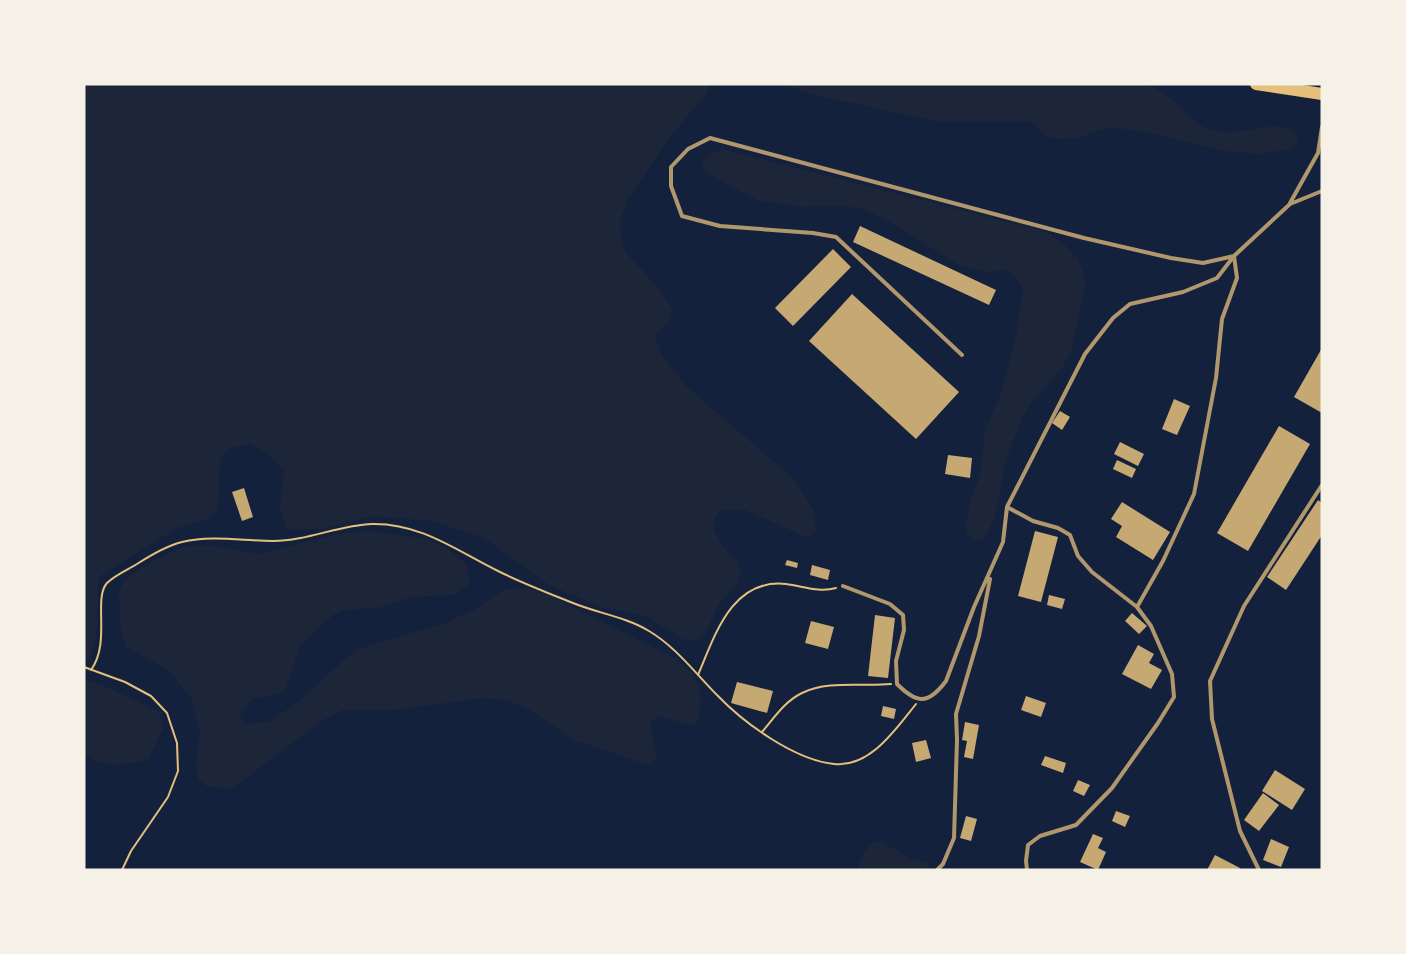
<svg xmlns="http://www.w3.org/2000/svg" width="1406" height="954" font-family="Barlow,sans-serif">
	<style>
		.green { fill: #1d2539 }
		.building { fill: #c6a872 }
		.lines { fill: none; stroke-linecap: round; stroke-linejoin: round }
		.path { stroke: #e5c07b; stroke-width: 2 }
		.service { stroke: #b1986c; stroke-width: 4 }
		.trunk { stroke: #e5c07b; stroke-width: 12 }
	</style>
	<rect width="100%" height="100%" fill="#14213d"/>
	<path class="green" d="M 84,84 L 710,84 L 707,93 L 670,137 L 628,199 L 620,221 L 622,242 L 626,253 L 659,288 L 672,309 L 670,320 L 655,336 L 662,355 L 685,385 L 795,480 L 814,511 L 816,532 L 808,538 L 745,510 L 722,510 L 715,517 L 713,528 L 723,547 L 738,562 L 741,572 L 738,582 L 718,606 L 704,635 L 694,641 L 683,639 L 646,616 L 601,607 L 549,585 L 484,538 L 432,521 L 374,516 L 320,529 L 286,529 L 280,508 L 284,472 L 270,455 L 250,444 L 230,448 L 221,456 L 217,511 L 209,518 L 177,528 L 100,576 C 93,608 105,632 86,663 L 84,662 Z
		M 782,84 L 1149,84 C 1158,90 1169,96 1176,103 C 1188,114 1192,123 1208,129 C 1237,140 1270,118 1295,131 L 1298,140 L 1292,149 L 1259,154 L 1224,151 L 1146,132 L 1110,127 L 1078,138 L 1056,139 L 1045,135 L 1029,121 L 934,121 L 815,95 Z
		M 722,149 L 1040,230 C 1063,239 1086,260 1085,286 L 1071,352 C 1060,377 1034,393 1022,419 C 1016,434 1008,451 1004,467 C 999,491 999,522 981,540 L 972,539 L 966,533 L 966,524 L 970,502 L 980,476 L 985,430 L 1000,396 L 1016,337 L 1023,289 L 1018,281 L 1012,274 L 1004,270 L 986,272 L 958,265 L 887,220 L 862,209 L 845,206 L 799,207 L 757,200 L 706,173 L 702,165 L 706,157 Z
		M 371,531 L 428,539 L 448,549 L 466,564 L 470,584 L 453,595 L 410,597 L 377,608 L 343,610 L 333,615 L 300,646 L 286,688 L 277,695 L 251,699 L 239,718 L 248,724 L 270,721 L 298,702 L 355,650 L 445,623 L 476,609 L 505,589 L 527,588 L 550,596 L 675,658 L 692,673 L 701,693 L 699,719 L 692,726 L 658,716 L 650,723 L 657,759 L 648,765 L 572,739 L 530,710 L 509,701 L 485,698 L 392,710 L 343,710 L 323,720 L 238,784 L 228,789 L 206,786 L 198,779 L 196,767 L 200,733 L 191,698 L 168,670 L 126,647 L 120,626 L 119,592 L 124,581 L 141,567 L 182,547 L 206,545 L 260,554 L 337,534 Z
		M 84,679 L 100,684 L 160,712 L 163,729 L 148,760 C 123,764 105,770 84,753 Z
		M 881,841 L 909,858 L 927,862 L 929,870 L 856,870 C 862,856 865,844 881,841 Z"/>
	<path class="building" d="M 860,226 L 996,290 L 989,305 L 853,242 Z
		M 833,249 L 851,267 L 793,326 L 775,308 Z
		M 852,294 L 959,392 L 916,439 L 809,341 Z
		M 1322,348 L 1322,413 L 1294,397 Z
		M 1174,399 L 1190,406 L 1177,435 L 1162,429 Z
		M 1060,411 L 1070,417 L 1062,430 L 1052,423 Z
		M 1279,426 L 1310,444 L 1248,551 L 1217,533 Z
		M 1120,442 L 1144,454 L 1138,466 L 1114,454 Z
		M 948,455 L 972,458 L 970,478 L 945,474 Z
		M 1117,460 L 1136,469 L 1132,478 L 1113,469 Z
		M 244,488 L 253,517 L 242,521 L 232,492 Z
		M 1318,500 L 1322,503 L 1322,535 L 1286,590 L 1267,577 Z
		M 1122,502 L 1170,532 L 1153,560 L 1116,537 L 1122,526 L 1111,519 Z
		M 1035,531 L 1058,537 L 1041,602 L 1018,596 Z
		M 787,560 L 798,563 L 797,568 L 785,565 Z
		M 812,565 L 830,570 L 828,580 L 810,575 Z
		M 1049,595 L 1065,599 L 1062,609 L 1047,605 Z
		M 1132,613 L 1147,626 L 1139,634 L 1125,621 Z
		M 875,615 L 895,618 L 888,678 L 868,676 Z
		M 811,621 L 834,627 L 828,649 L 805,643 Z
		M 1138,645 L 1154,654 L 1149,663 L 1162,670 L 1151,689 L 1122,674 Z
		M 737,682 L 773,691 L 767,713 L 731,703 Z
		M 1026,696 L 1046,703 L 1041,717 L 1021,710 Z
		M 883,706 L 896,709 L 894,719 L 881,716 Z
		M 965,722 L 979,725 L 973,759 L 964,757 L 967,741 L 962,740 Z
		M 926,740 L 931,758 L 916,762 L 912,743 Z
		M 1045,756 L 1066,763 L 1063,773 L 1041,765 Z
		M 1275,770 L 1305,789 L 1292,810 L 1262,791 Z
		M 1078,780 L 1090,785 L 1084,796 L 1073,791 Z
		M 1263,793 L 1279,805 L 1259,831 L 1244,820 Z
		M 1116,811 L 1130,816 L 1125,827 L 1112,821 Z
		M 966,816 L 977,819 L 971,841 L 960,838 Z
		M 1093,834 L 1103,838 L 1098,848 L 1106,852 L 1098,870 L 1080,862 Z
		M 1271,839 L 1289,847 L 1281,867 L 1263,860 Z
		M 1215,855 L 1240,868 L 1239,870 L 1207,870 Z"/>
	<g class="lines">
		<path class="path" d="M 84,667 L 125,682 L 151,696 L 167,713 L 177,743 L 178,771 L 168,797 L 131,851 L 122,870
			M 91,670 C 111,643 93,598 107,583 C 115,575 127,570 137,564 C 151,555 166,546 182,542 C 212,535 243,541 273,541 C 307,541 339,525 372,524 C 421,523 457,551 498,571 C 522,583 548,593 573,603 C 597,613 626,617 649,631 C 676,647 696,674 718,696 C 745,724 795,760 834,764 C 870,768 896,729 916,704
			M 698,675 C 715,635 732,578 786,584 C 803,586 819,593 836,588
			M 762,732 C 774,718 785,701 802,693 C 828,680 863,687 891,684"/>
		<path class="service" d="M 1290,203 L 1318,153 L 1322,127
			M 962,355 L 836,237 L 813,233 L 720,226 L 682,216 L 671,186 L 671,167 L 688,149 L 710,138 L 1084,238 L 1171,258 L 1203,263 L 1234,256 L 1290,204 L 1322,191
			M 1007,507 L 1033,521 L 1058,528 L 1070,535 L 1078,556 L 1092,572 L 1137,607 L 1151,626 L 1172,674 L 1174,697 L 1158,723 L 1112,788 L 1076,825 L 1040,836 L 1028,845 L 1026,861 L 1027,870
			M 843,586 L 890,604 L 903,615 L 904,630 L 896,661 L 897,684 C 917,704 928,705 946,681 L 974,607 L 1003,542 L 1007,507 L 1085,354 L 1113,318 L 1130,304 L 1183,292 L 1217,278 L 1234,256 L 1237,278 L 1222,319 L 1216,378 L 1194,494 L 1163,561 L 1137,607
			M 937,870 L 943,864 L 954,838 L 957,740 L 956,714 L 979,636 L 990,579
			M 1259,870 L 1240,831 L 1212,719 L 1210,681 L 1244,606 L 1322,485"/>
		<path class="trunk" d="M 1256,84 L 1322,94"/>
	</g>
	<rect width="1406" height="954" fill="none" stroke="#f6f1e7" stroke-width="171"/>
</svg>
